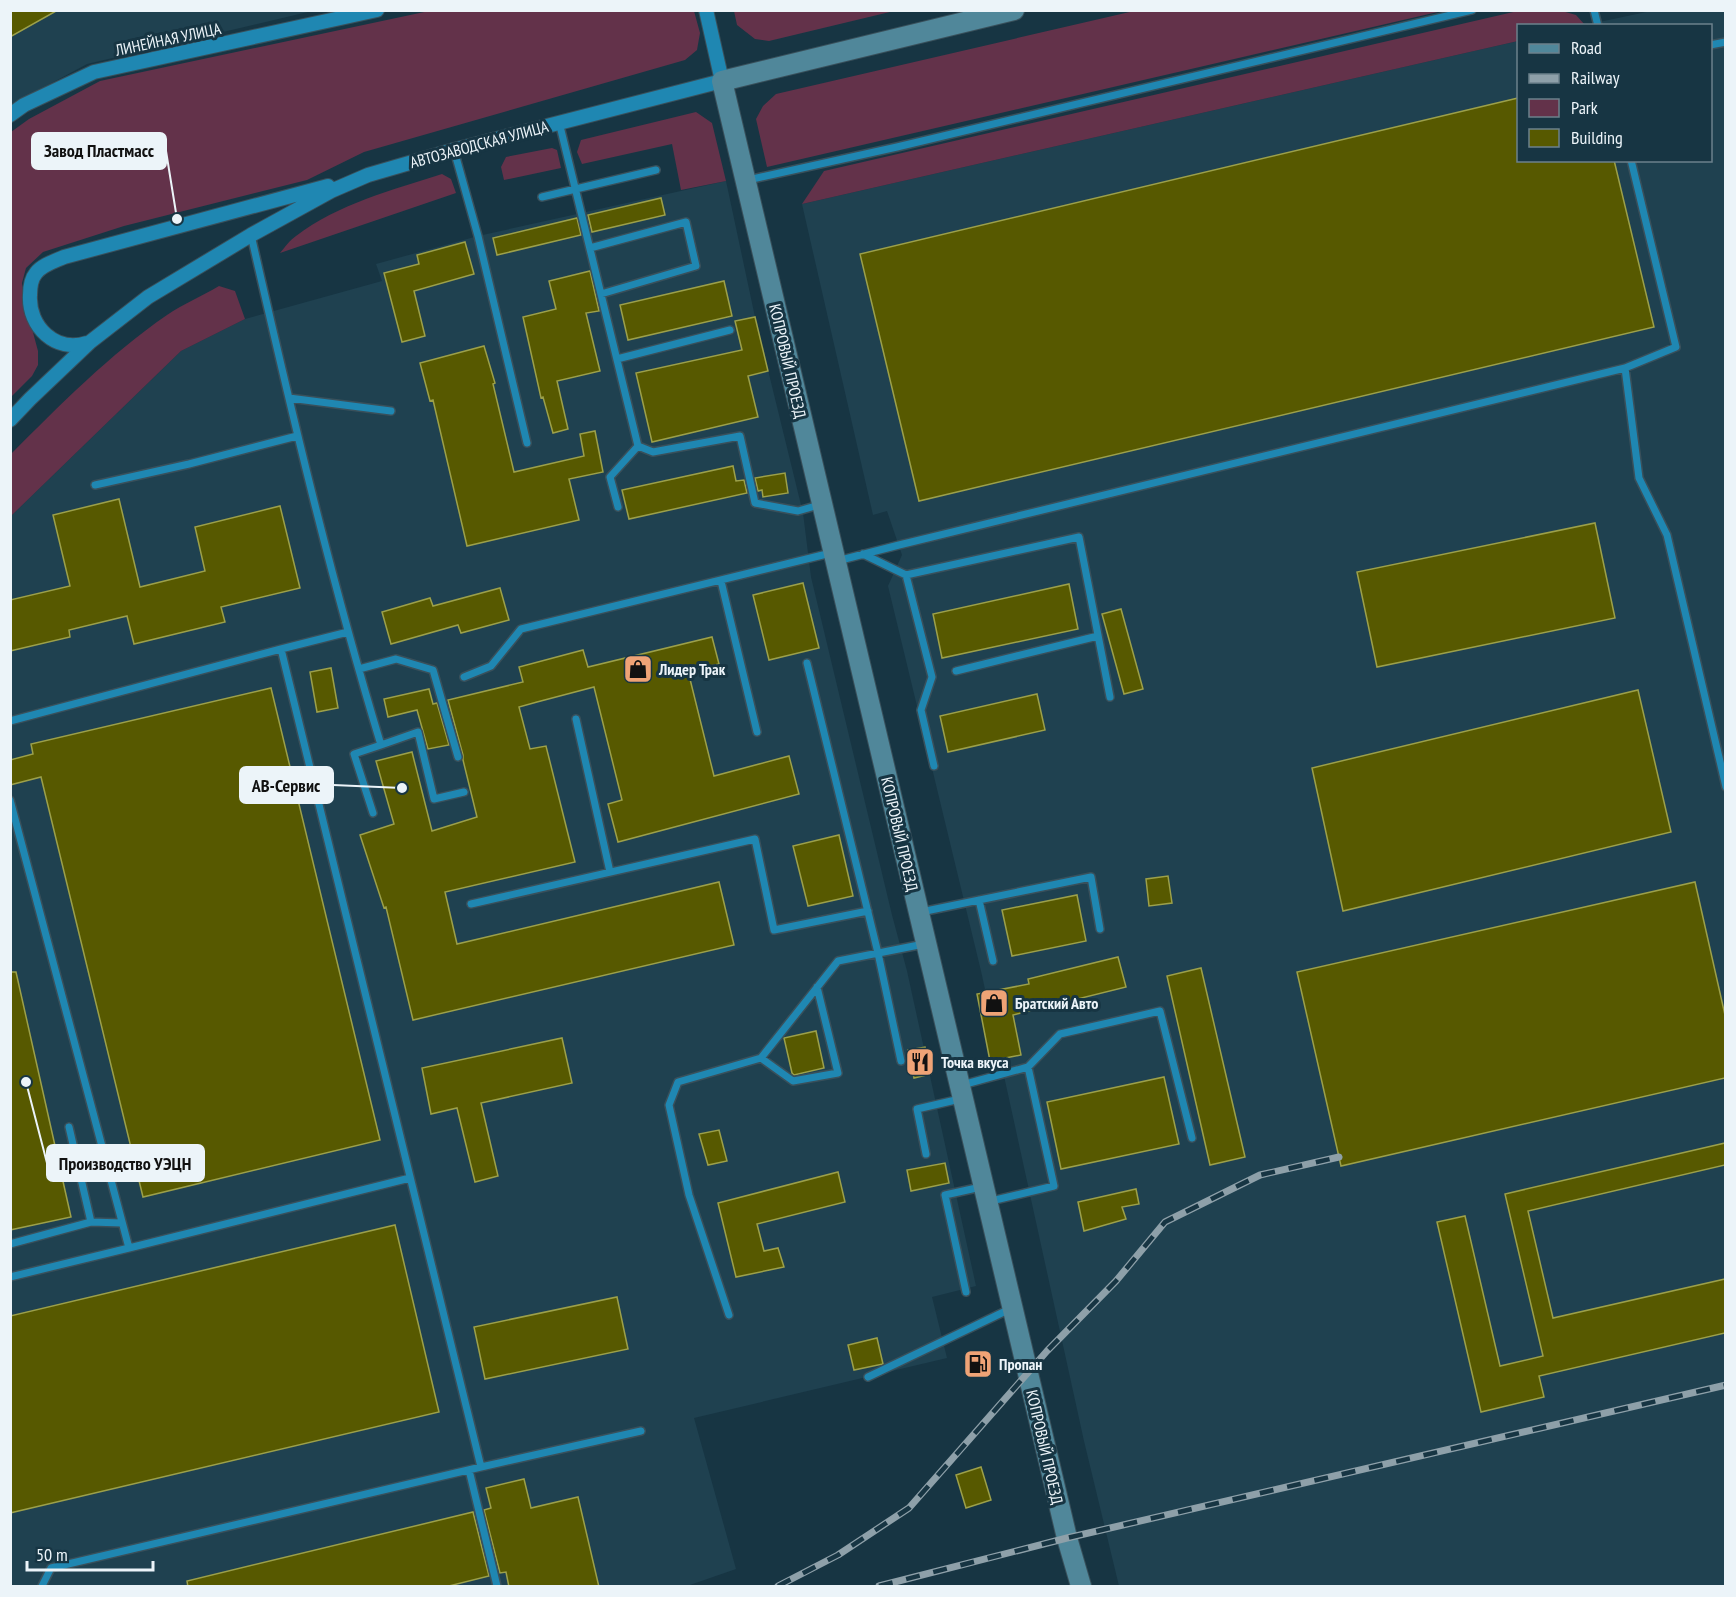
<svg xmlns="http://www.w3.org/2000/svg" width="1736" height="1597" font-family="'PT Sans Narrow',sans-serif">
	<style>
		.built { fill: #1f4150 }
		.green { fill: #63324a }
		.building { fill: #575900; stroke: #9ca04a; stroke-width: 1.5 }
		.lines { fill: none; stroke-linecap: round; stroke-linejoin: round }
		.service-casing { stroke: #39505b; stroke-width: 10 }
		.minor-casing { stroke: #39505b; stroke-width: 16 }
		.secondary-casing { stroke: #39505b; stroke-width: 22 }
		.service { stroke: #1f87b2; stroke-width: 7 }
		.minor { stroke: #1f87b2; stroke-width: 14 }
		.secondary { stroke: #50879a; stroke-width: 20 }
		.rail-casing { stroke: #8ea0a9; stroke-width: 7 }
		.rail { stroke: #173543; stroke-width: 4.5; stroke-dasharray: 14; stroke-linecap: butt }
		.labels { text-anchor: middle; stroke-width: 6; stroke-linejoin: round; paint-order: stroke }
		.street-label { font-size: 16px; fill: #ecf4f9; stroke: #173543 }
		.poi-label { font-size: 16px; font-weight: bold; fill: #ecf4f9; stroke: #173543; text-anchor: start }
		.leader { fill: none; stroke: #ecf4f9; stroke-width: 2 }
		.callout-dot { fill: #ecf4f9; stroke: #173543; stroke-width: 2 }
		.callout { fill: #ecf4f9; stroke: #ecf4f9; stroke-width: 2 }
		.callout-label { font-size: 18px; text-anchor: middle; font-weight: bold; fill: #111 }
	</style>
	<rect width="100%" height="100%" fill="#173543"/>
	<path class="built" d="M 11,11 L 312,11 L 87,64 L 11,105 Z
		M 1651,11 L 1725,11 L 1725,1586 L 1119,1586 L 1084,1441 L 981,971 L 888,586 L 902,555 L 887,511 L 873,515 L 802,204 L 1518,41 L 1518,160 L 1710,160 L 1710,26 L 1585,25 Z
		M 726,181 L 755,317 L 803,513 L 811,577 L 892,915 L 907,971 L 976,1286 L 932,1297 L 947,1358 L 694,1418 L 736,1569 L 687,1586 L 11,1586 L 11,516 L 181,351 L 245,319 L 382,281 L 376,264 L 478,236 Z"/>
	<path class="green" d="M 1522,10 L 1562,11 L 1576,15 L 1585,25 L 1518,26 L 1518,41 L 802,204 L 824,171 Z
		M 429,11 L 694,11 L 700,33 L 697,50 L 685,60 L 364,152 L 307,180 L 124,226 L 43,252 L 26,268 L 22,283 L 24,299 L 38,351 L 38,365 L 32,376 L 11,397 L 11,132 L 29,119 L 100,81 Z
		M 734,11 L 734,10 L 894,11 L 769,41 L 755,39 L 737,25 Z
		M 1134,11 L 1442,11 L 767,167 L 756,119 L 763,106 L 776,94 Z
		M 696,112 L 712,123 L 726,181 L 681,190 L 672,144 L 582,164 L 577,152 L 581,140 Z
		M 552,148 L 557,150 L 561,168 L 504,180 L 501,167 L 506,157 Z
		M 442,174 L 451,179 L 456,193 L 280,253 C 285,247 290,240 296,236 C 338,204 392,190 442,174 Z
		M 219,286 L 235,291 L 245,319 L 181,351 L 11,516 L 11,454 C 60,405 109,355 167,315 C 183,304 202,296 219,286 Z"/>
	<path class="building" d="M 10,10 L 58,10 L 10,37 Z
		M 1518,98 L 1518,160 L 1614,160 L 1654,327 L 919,501 L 860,254 Z
		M 661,198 L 665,215 L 592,232 L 588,215 Z
		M 577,218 L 581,235 L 497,255 L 493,238 Z
		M 465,242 L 474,274 L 414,291 L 425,336 L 402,342 L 384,273 L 419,264 L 417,255 Z
		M 590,271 L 599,311 L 586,313 L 600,371 L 557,381 L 568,429 L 553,433 L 543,397 L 541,398 L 523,317 L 556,309 L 549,281 Z
		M 724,281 L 732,316 L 628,340 L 620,305 Z
		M 755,317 L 768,371 L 748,376 L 758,417 L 652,442 L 636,373 L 742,350 L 735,321 Z
		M 484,346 L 495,383 L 493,384 L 514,472 L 584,456 L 580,434 L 595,431 L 603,472 L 569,479 L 579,520 L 467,546 L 433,400 L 430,401 L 420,363 Z
		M 733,466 L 736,481 L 744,480 L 747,493 L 629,519 L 622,490 Z
		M 785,473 L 788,493 L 763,497 L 762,490 L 758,491 L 755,478 Z
		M 119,499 L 140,587 L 205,571 L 195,527 L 280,506 L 300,588 L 221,607 L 225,622 L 134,644 L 127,616 L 69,630 L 70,637 L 10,651 L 10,600 L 70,586 L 53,515 Z
		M 1595,523 L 1615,618 L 1377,667 L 1357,572 Z
		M 803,583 L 819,648 L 769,660 L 753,595 Z
		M 1069,584 L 1078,629 L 942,658 L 933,614 Z
		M 500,588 L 509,620 L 461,633 L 458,625 L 391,644 L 382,612 L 430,598 L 433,606 Z
		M 1121,609 L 1143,689 L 1124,694 L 1102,614 Z
		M 712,637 L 719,664 L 688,671 L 714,776 L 789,756 L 799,794 L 618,842 L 608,804 L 622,800 L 594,687 L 537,702 L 519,707 L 530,749 L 546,746 L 575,862 L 445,892 L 457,944 L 719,882 L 734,945 L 413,1020 L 386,907 L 384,908 L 360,835 L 394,824 L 376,761 L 412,752 L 432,831 L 477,817 L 463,760 L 463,755 L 448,700 L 523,682 L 519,667 L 583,650 L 588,667 Z
		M 331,668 L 338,708 L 317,712 L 310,672 Z
		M 271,688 L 380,1140 L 143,1197 L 41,777 L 10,785 L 10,760 L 33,754 L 31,744 Z
		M 429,689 L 433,704 L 437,703 L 449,745 L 428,749 L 417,710 L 388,717 L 384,699 Z
		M 1638,690 L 1671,832 L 1343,911 L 1312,768 Z
		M 1037,694 L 1045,730 L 948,752 L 940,716 Z
		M 839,835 L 853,896 L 808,906 L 793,846 Z
		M 1168,876 L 1172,903 L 1149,906 L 1146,879 Z
		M 1695,882 L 1725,1015 L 1725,1078 L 1341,1166 L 1297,972 Z
		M 1077,895 L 1086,941 L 1012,956 L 1002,910 Z
		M 1118,957 L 1126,987 L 1013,1015 L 1021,1055 L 990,1061 L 977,994 L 1029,984 L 1028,979 Z
		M 1201,968 L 1245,1157 L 1210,1165 L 1167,976 Z
		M 10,972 L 16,972 L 71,1217 L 10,1230 Z
		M 816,1031 L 824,1068 L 794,1075 L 792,1073 L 784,1038 Z
		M 562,1038 L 572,1083 L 481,1103 L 498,1176 L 475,1182 L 457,1108 L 431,1114 L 422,1068 Z
		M 925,1047 L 931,1074 L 914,1078 L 908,1050 Z
		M 1164,1077 L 1179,1144 L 1061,1169 L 1047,1102 Z
		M 719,1130 L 727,1161 L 708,1165 L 699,1134 Z
		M 1725,1143 L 1725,1165 L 1528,1211 L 1553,1318 L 1725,1279 L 1725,1333 L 1539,1376 L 1544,1397 L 1481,1412 L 1437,1222 L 1465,1216 L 1500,1366 L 1543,1356 L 1505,1194 Z
		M 945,1163 L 949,1183 L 911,1191 L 907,1170 Z
		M 838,1172 L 845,1202 L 757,1224 L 764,1251 L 778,1248 L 784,1267 L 736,1277 L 718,1203 Z
		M 1136,1189 L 1139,1204 L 1122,1207 L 1126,1219 L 1084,1231 L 1078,1202 Z
		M 395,1225 L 439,1412 L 10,1513 L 10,1316 Z
		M 617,1297 L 628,1349 L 485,1379 L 474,1327 Z
		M 877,1338 L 883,1364 L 854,1370 L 848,1345 Z
		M 981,1467 L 991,1500 L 966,1508 L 956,1475 Z
		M 524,1479 L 531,1508 L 578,1497 L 599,1587 L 509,1587 L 506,1572 L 500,1573 L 484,1510 L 491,1508 L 486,1488 Z
		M 473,1512 L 489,1576 L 445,1587 L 188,1587 L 187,1581 Z"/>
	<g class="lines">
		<g class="service-casing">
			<path id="service" d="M 1594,10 L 1598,26
				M 1710,45 L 1726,42
				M 559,122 L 638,446
				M 454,150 L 478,236 L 527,443
				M 1631,160 L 1676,347 L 1625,368 L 1639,478 L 1667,535 L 1726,787
				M 748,180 L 897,147 L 1472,10
				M 542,197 L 656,170
				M 251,235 C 290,406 330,577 381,745 L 418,732 L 434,799 L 464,792
				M 590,248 L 686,222 L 696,266 L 601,294
				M 617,359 L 730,330
				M 289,398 L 391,411
				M 638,446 L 653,452 L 740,436 L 755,503 L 798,511 L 819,505
				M 95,485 L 189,464 L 297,436
				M 618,507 L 610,477 L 638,446
				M 863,554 L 906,575 L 932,677 L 921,710 L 934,766
				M 837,561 L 899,545 L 1625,368
				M 906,575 L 1079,537 L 1110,697
				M 721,581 L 757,732
				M 348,632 L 281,649 L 481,1467
				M 807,663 L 878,953 L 901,1061
				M 359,669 L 396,659 L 433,670 L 458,757
				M 956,671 L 1098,636
				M 464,677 L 491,666 L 521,629 L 831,553
				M 576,719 L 610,872
				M 10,721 L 281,649
				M 10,800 L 129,1248 L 410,1178
				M 373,813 L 354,754 L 381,745
				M 979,900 L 993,961
				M 471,904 L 755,839 L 774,930 L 868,911
				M 921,912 L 1091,877 L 1100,929
				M 761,1058 L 793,1081 L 838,1073 L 817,987
				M 962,1085 L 1028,1067 L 1060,1034 L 1160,1011 L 1192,1138
				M 69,1127 L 91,1222
				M 926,1154 L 917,1109 L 960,1099
				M 991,1201 L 1054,1186 L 1028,1067
				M 10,1244 L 91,1222 L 122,1223
				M 10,1277 L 129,1248
				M 966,1292 L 945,1195 L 981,1187
				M 729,1315 L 689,1195 L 669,1105 L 678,1082 L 761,1058 L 838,961 L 924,944
				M 868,1377 L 1010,1309
				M 469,1470 L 497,1586
				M 42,1586 L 51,1568 L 481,1467 L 641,1431"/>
		</g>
		<g class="minor-casing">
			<path id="minor" d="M 10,115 L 24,105 L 94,72 L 377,10
				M 87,343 C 56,353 28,327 30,295 C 30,288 31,279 36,273 C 42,265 55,261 64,257 L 328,186
				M 10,420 L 30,399 L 90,342 L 148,297 L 251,235 L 331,191 L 368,175 L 454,150 L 722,81 L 706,10"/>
		</g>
		<g class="secondary-casing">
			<path id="secondary" d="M 1014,10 L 722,81 L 1067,1538 L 1081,1586"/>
		</g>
		<use href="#service" class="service"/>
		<use href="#minor" class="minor"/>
		<use href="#secondary" class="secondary"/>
		<g class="rail-casing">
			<path id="rail" d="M 778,1586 L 838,1555 L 909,1508 L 1047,1351 L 1116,1281 L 1165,1222 L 1260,1175 L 1339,1157
				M 879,1586 L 1067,1538 L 1726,1385"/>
		</g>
		<use href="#rail" class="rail"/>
	</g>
	<defs>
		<g id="shop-square" transform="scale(1.5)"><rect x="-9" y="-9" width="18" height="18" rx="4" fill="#efa376" stroke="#173543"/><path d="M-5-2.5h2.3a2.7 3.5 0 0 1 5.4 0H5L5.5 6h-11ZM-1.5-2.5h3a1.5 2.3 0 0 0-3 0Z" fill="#111"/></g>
		<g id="restaurant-square" transform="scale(1.5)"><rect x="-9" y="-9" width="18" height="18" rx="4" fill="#efa376" stroke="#173543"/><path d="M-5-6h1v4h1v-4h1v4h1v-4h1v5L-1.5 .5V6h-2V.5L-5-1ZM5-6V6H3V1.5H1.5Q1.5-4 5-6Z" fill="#111"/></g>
		<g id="fuel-square" transform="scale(1.5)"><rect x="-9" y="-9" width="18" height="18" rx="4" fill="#efa376" stroke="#173543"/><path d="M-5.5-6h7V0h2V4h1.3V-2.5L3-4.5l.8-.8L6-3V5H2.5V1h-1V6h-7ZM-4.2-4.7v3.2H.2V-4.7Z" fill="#111"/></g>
	</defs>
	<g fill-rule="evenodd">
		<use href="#shop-square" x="638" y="669"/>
		<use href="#shop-square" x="994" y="1003"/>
		<use href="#restaurant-square" x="920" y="1062"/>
		<use href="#fuel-square" x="978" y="1364"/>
	</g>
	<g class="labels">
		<g class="street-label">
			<text transform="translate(168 39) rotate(-12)" y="6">ЛИНЕЙНАЯ УЛИЦА</text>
			<text transform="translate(479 144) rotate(-15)" y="6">АВТОЗАВОДСКАЯ УЛИЦА</text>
			<text transform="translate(788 361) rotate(77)" y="6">КОПРОВЫЙ ПРОЕЗД</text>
			<text transform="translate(900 834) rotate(77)" y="6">КОПРОВЫЙ ПРОЕЗД</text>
			<text transform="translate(1045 1447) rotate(77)" y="6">КОПРОВЫЙ ПРОЕЗД</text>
		</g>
		<g class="poi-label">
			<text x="659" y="675">Лидер Трак</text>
			<text x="1015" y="1009">Братский Авто</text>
			<text x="941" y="1068">Точка вкуса</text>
			<text x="999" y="1370">Пропан</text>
		</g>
	</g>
	<path class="leader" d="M177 219L166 151M402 788L333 785M26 1082L47 1163"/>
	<g class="callout-dot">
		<circle cx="177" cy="219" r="6"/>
		<circle cx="402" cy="788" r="6"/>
		<circle cx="26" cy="1082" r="6"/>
	</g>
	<g class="callout">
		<rect x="32" y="133" width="134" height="36" rx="6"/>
		<rect x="240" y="767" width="93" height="36" rx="6"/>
		<rect x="47" y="1145" width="157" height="36" rx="6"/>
	</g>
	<g class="callout-label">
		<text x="99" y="157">Завод Пластмасс</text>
		<text x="286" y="792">АВ-Сервис</text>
		<text x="125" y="1170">Производство УЭЦН</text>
	</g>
	<rect width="1736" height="1597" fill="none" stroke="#ecf4f9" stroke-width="24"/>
	<rect x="1517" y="24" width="195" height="138" fill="#173543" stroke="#6c818c" stroke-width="1.5"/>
	<rect x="1529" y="44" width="30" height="9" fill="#50879a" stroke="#6c818c" stroke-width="1.5"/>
	<text x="1571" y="54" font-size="18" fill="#ecf4f9">Road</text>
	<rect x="1529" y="74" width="30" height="9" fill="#8ea0a9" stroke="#6c818c" stroke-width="1.5"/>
	<text x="1571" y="84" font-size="18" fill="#ecf4f9">Railway</text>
	<rect x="1529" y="99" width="30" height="18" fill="#63324a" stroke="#6c818c" stroke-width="1.5"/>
	<text x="1571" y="114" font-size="18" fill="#ecf4f9">Park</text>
	<rect x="1529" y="129" width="30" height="18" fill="#575900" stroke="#6c818c" stroke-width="1.5"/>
	<text x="1571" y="144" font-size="18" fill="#ecf4f9">Building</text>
	<path d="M27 1561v9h126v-9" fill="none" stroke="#ecf4f9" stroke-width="3"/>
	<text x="36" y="1561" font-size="18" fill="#ecf4f9" stroke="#173543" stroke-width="4.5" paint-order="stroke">50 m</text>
</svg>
